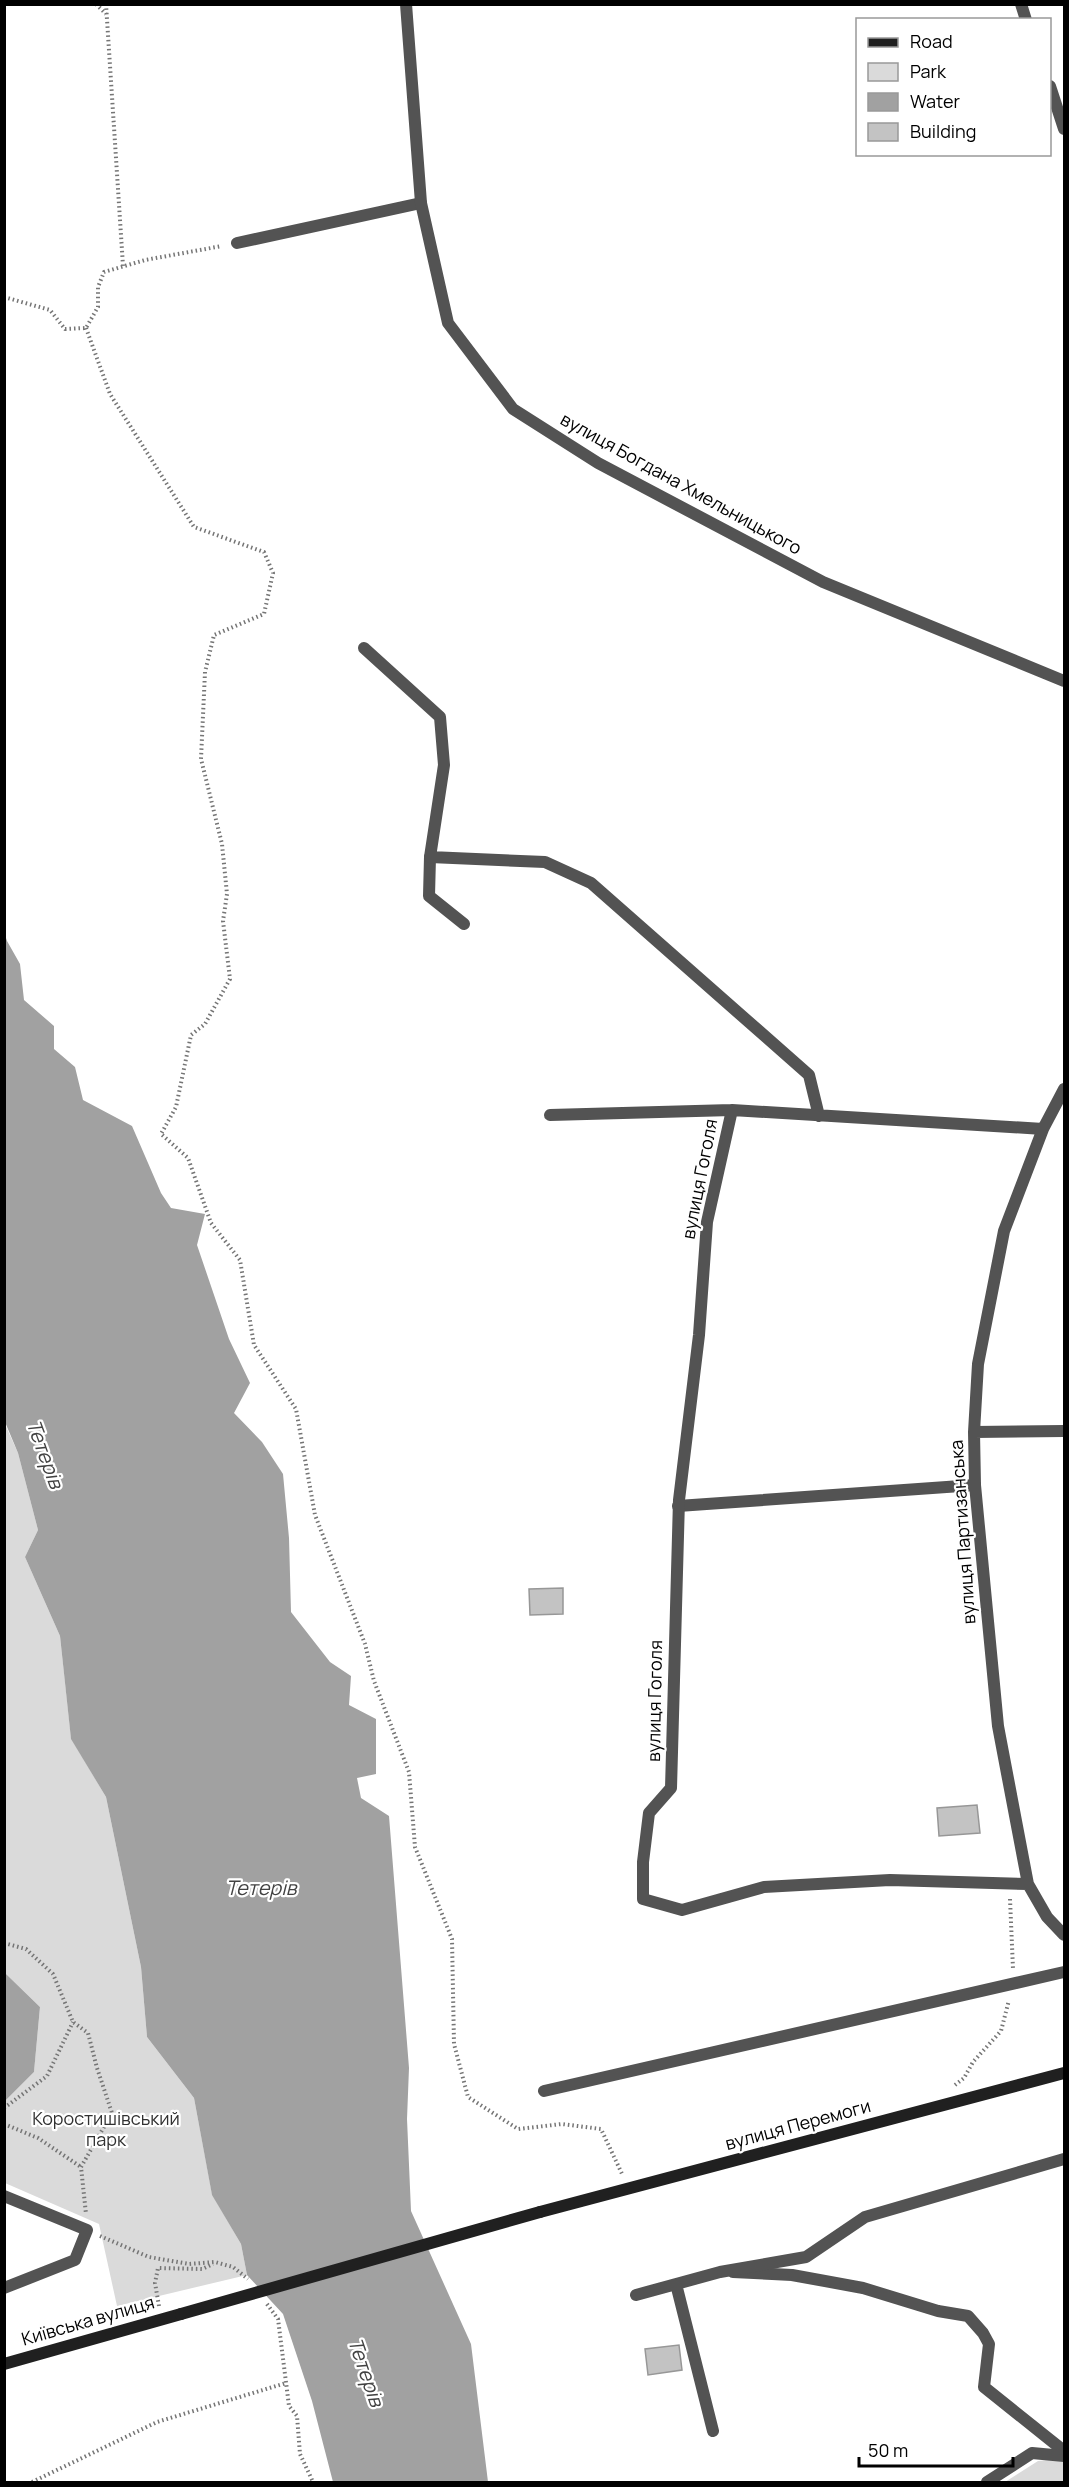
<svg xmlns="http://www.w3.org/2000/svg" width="1069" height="2487" font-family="Manrope,sans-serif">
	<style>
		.green { fill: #dadada }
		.water { fill: #a1a1a1 }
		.building { fill: #c3c3c3; stroke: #979797; stroke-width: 1.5 }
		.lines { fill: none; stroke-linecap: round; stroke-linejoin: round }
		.path { stroke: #757575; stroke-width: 4; stroke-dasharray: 1.5 3; stroke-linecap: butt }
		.service { stroke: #535353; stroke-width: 12 }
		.minor { stroke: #535353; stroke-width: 12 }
		.secondary { stroke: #202020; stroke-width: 12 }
		.secondary-bridge { stroke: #202020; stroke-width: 12 }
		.labels { text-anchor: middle; stroke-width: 4.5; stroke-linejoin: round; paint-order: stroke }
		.street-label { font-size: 18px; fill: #000; stroke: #fff }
		.park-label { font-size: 18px; fill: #313131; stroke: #fff }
		.water-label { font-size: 20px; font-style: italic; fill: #424242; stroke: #fff }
	</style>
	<rect width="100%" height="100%" fill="#fff"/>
	<path class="green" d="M 4,1422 L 18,1453 L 38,1530 L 25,1557 L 60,1636 L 71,1738 L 106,1797 L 141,1967 L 147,2037 L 194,2098 L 212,2194 L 241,2244 L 247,2275 L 117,2306 L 99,2224 L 5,2183 L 5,2101 L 34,2072 L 40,2007 L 5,1973 Z
		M 1059,2459 L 1064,2460 L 1064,2482 L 1005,2482 L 1038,2461 Z"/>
	<path class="water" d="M 4,932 L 7,941 L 20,964 L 24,1000 L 54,1026 L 54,1049 L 75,1067 L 83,1100 L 132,1126 L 161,1193 L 171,1208 L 205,1214 L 197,1245 L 229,1339 L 250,1383 L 234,1413 L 262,1442 L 283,1474 L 289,1538 L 291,1612 L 330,1662 L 351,1676 L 349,1705 L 376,1719 L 376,1774 L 357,1778 L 361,1798 L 389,1816 L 409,2068 L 407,2119 L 411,2211 L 471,2344 L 488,2482 L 333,2482 L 312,2401 L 283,2314 L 247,2275 L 241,2244 L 212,2195 L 194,2098 L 147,2037 L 141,1967 L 106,1797 L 71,1739 L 60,1636 L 25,1557 L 38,1530 L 18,1453 L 5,1422 Z
		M 5,1973 L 40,2007 L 34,2072 L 5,2101 Z"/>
	<path class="building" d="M 563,1588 L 563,1614 L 530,1615 L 529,1589 Z
		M 977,1805 L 980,1833 L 939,1836 L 937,1808 Z
		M 679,2345 L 682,2370 L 648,2375 L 645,2349 Z"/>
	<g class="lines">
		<path class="path" d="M 96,4 L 106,14
			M 106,4 L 123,266
			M 4,297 L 50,310 L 65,329 L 86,328 L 98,307 L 98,287 L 104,272 L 145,260 L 222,246
			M 86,328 L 110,394 L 194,527 L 264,552 L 273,573 L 264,614 L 214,635 L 205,672 L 201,759 L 222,844 L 227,894 L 223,921 L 230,979 L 205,1024 L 191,1035 L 176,1107 L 161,1134 L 188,1158 L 211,1223 L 240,1260 L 254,1345 L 296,1409 L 315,1515 L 365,1644 L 374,1681 L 409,1772 L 415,1847 L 452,1939 L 454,2044 L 468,2097 L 518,2129 L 562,2124 L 601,2129 L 623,2176
			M 1010,1899 L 1013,1969
			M 4,1943 L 26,1949 L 53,1974 L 73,2022 L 88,2033 L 97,2068 L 112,2113 L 81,2167 L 86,2214
			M 955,2085 L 964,2078 L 973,2062 L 1001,2031 L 1009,2000
			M 4,2108 L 47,2076 L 73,2022
			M 4,2124 L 38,2138 L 81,2167
			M 100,2236 L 149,2257 L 189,2264 L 215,2262 L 233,2267 L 248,2279
			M 267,2304 L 278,2319 L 289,2406 L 297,2416 L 300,2454 L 313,2482
			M 159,2306 L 155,2283 L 158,2268 L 202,2269 L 213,2264
			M 32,2482 L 157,2422 L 286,2383"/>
		<path class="service" d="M 237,243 L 421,203
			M 430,857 L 429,896 L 464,924
			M 678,1506 L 975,1485
			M 733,2272 L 792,2275 L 863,2288 L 938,2311 L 968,2316 L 983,2333 L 989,2344 L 984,2387 L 1064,2451"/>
		<path class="minor" d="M 406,4 L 421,203 L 448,323 L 513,409 L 598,463 L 823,582 L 1064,681
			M 1021,4 L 1026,20
			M 1050,86 L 1064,129
			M 364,648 L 440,717 L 444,765 L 430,857 L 545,862 L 591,883 L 809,1075 L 819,1116
			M 1064,1089 L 1043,1129 L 1004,1231 L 978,1364 L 974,1432 L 975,1485 L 998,1726 L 1028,1884 L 1047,1917 L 1064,1935
			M 550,1115 L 732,1110
			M 974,1432 L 1064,1431
			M 1028,1884 L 890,1880 L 764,1887 L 682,1910 L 643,1899 L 643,1862 L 649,1813 L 671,1788 L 679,1500 L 699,1335 L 707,1222 L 732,1110 L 1043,1129
			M 544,2091 L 1064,1972
			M 4,2196 L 87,2230 L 75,2260 L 4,2288
			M 676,2284 L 713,2431
			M 636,2295 L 720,2272 L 806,2257 L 865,2217 L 1064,2159
			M 987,2482 L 1032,2453 L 1064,2456"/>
		<path class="secondary" d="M 540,2212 L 1064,2073
			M 4,2364 L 181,2314"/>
		<path class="secondary-bridge" d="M 181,2314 L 540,2212"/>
	</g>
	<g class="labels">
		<g class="street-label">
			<text transform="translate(681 484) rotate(29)" y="6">вулиця Богдана Хмельницького</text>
			<text transform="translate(700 1179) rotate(-79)" y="6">вулиця Гоголя</text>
			<text transform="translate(963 1532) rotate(-94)" y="6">вулиця Партизанська</text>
			<text transform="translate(655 1701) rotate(-89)" y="6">вулиця Гоголя</text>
			<text transform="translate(798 2125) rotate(-15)" y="6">вулиця Перемоги</text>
			<text transform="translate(88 2321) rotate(-16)" y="6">Київська вулиця</text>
		</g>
		<g class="park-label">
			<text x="106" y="2125">Коростишівський<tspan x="106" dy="21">парк</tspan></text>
		</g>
		<g class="water-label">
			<text transform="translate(45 1454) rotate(70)" y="7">Тетерів</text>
			<text x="261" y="1895">Тетерів</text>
			<text transform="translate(366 2372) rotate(71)" y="7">Тетерів</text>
		</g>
	</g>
	<rect width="1069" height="2487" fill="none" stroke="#000000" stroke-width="12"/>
	<rect x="856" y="18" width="195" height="138" fill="#ffffff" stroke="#999999" stroke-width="1.5"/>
	<rect x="868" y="38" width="30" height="9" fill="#202020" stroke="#999999" stroke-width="1.5"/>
	<text x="910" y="48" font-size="18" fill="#000000">Road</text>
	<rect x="868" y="63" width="30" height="18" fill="#dadada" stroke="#999999" stroke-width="1.5"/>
	<text x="910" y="78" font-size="18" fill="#000000">Park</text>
	<rect x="868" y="93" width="30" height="18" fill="#a1a1a1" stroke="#999999" stroke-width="1.5"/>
	<text x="910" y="108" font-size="18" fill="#000000">Water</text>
	<rect x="868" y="123" width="30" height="18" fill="#c3c3c3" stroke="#999999" stroke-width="1.5"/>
	<text x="910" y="138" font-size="18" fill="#000000">Building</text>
	<path d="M859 2457v9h154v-9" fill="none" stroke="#000000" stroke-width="3"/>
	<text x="868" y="2457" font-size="18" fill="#000000" stroke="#ffffff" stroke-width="4.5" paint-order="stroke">50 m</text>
</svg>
